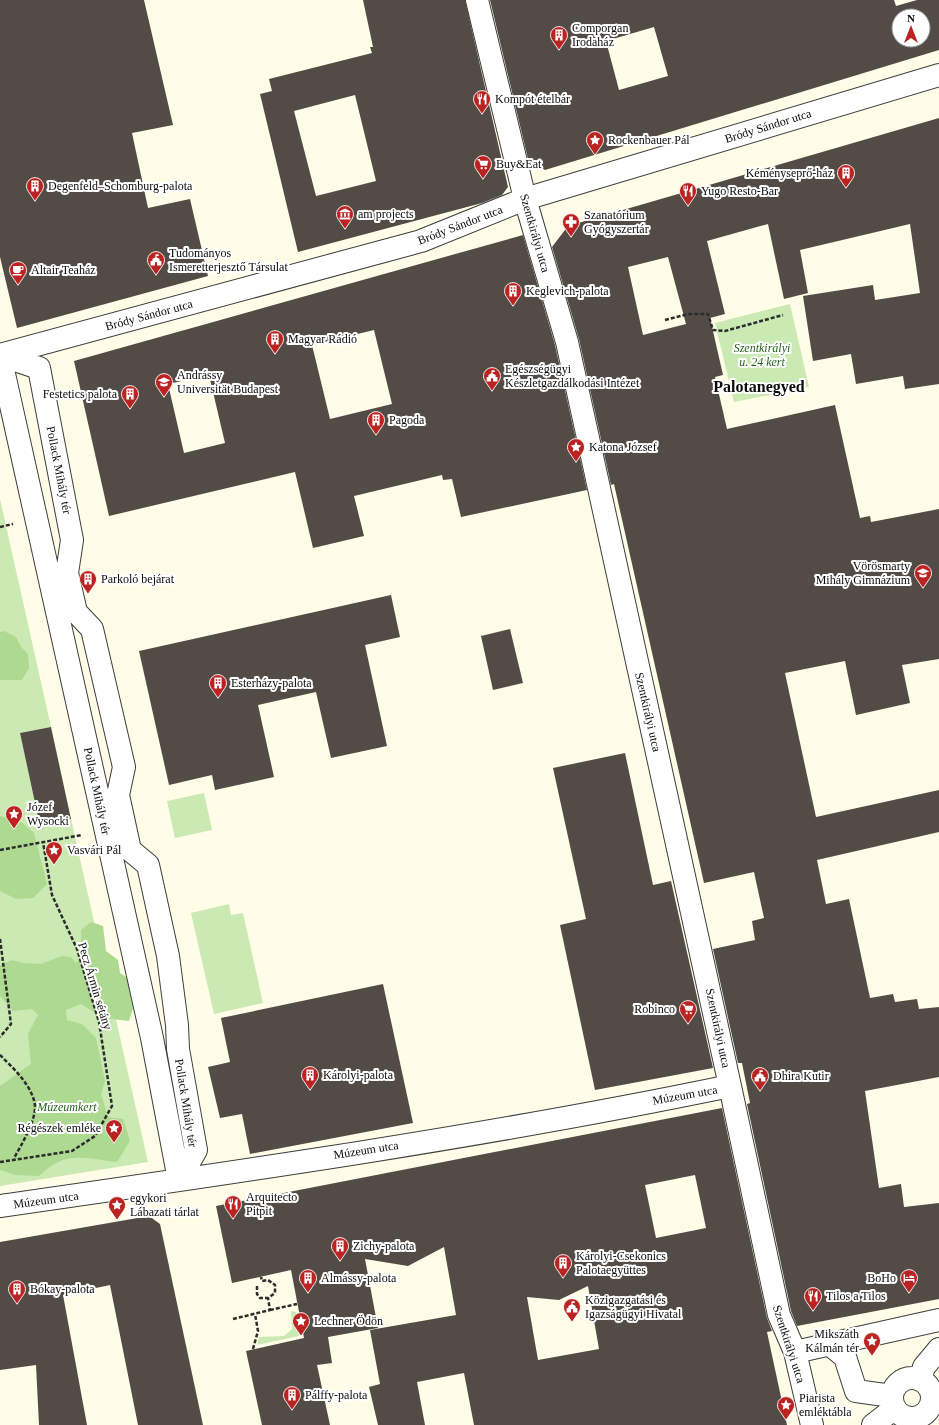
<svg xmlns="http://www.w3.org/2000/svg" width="939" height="1425" font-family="'Times New Roman',serif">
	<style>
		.green { fill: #cbe9b2 }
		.forest { fill: #add991 }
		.building { fill: #534c46; fill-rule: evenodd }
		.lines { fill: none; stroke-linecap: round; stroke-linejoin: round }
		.minor-casing { stroke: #3d3d3d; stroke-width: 24 }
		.path { stroke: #2c2c2c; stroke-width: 2.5; stroke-dasharray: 4 2; stroke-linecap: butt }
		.minor { stroke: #fff; stroke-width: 22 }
		.labels { text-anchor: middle; stroke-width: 4; stroke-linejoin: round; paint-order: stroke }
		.poi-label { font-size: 12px; fill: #0a0a0a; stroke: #fff; text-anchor: start }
		.street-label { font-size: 12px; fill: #0a0a0a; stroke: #fff }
		.park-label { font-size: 12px; font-style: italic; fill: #26611b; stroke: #fff }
		.district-label { font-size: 16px; font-weight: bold; fill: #0a0a0a; stroke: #fff }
	</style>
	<rect width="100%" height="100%" fill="#fffce7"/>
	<path class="green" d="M 790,304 L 809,387 L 734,402 L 715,323 Z
		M 0,499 L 51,727 L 20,733 L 40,825 L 71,819 L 148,1162 L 0,1186 Z
		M 204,793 L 212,830 L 175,838 L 167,801 Z
		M 229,904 L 231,915 L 243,913 L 263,1003 L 214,1014 L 191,913 Z
		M 291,1311 L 296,1312 L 299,1336 L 257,1345 L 259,1337 L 284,1336 L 292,1329 Z"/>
	<path class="forest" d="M 4,631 L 16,637 L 21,647 L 28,654 L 29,668 L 22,680 L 0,680 L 0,632 Z
		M 0,816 L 21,822 L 34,833 L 47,884 L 33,898 L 16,899 L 0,891 Z
		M 91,922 L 103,926 L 106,951 L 118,960 L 120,973 L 134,982 L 136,999 L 129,1021 L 104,1018 L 81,1004 L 66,1010 L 67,1020 L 82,1024 L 96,1038 L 105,1081 L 101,1094 L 108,1117 L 123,1119 L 130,1141 L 117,1162 C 85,1158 64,1150 39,1176 L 16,1175 L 0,1170 L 0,1086 L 31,1064 L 28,1034 L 38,1015 L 32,1009 L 13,1011 L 0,996 L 0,965 L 12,960 L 23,963 L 41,964 L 62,956 L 71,957 L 76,963 L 81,957 L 81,930 Z"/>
	<path class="building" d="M 0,0 L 144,0 L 173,125 L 132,133 L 148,208 L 190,199 L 208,276 L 17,328 L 0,257 Z
		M 363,0 L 465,0 L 508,187 L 502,195 L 482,203 L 298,252 L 260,94 L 272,91 L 269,79 L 372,53 L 370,47 L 373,47 ZM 355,95 L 376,181 L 316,196 L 294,111 Z
		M 490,0 L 894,0 L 896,6 L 917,0 L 939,0 L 939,50 L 545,170 L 528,159 ZM 899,16 L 923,16 L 923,40 L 899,40 ZM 654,27 L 668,76 L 619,90 L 606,41 Z
		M 939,118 L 939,384 L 905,389 L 903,376 L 856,384 L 851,354 L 813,361 L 803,296 L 873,285 L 875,300 L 920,293 L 910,224 L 800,250 L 808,293 L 784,299 L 768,224 L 707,241 L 725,314 L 710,318 L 723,375 L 715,377 L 727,429 L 835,405 L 860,518 L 870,516 L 871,522 L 939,509 L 939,659 L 902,665 L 910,703 L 856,715 L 845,661 L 785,673 L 816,817 L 939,790 L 939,832 L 817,860 L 826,904 L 849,899 L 870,998 L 893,994 L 895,1002 L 917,999 L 919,1009 L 939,1007 L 939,1077 L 865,1091 L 879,1188 L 901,1184 L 904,1207 L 939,1203 L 939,1299 L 797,1326 L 791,1311 L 747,1104 L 750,1103 L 742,1063 L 738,1063 L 713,949 L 755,940 L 752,921 L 764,918 L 754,872 L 704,883 L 614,484 L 611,485 L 579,339 L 552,247 L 568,226 ZM 668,257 L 686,324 L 643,335 L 628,267 Z
		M 523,235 L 555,345 L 587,490 L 461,517 L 452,479 L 443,480 L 442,475 L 354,496 L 364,536 L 313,548 L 295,472 L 109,516 L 74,361 ZM 374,330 L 392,404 L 330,419 L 312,345 ZM 209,375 L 225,443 L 184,453 L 168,384 Z
		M 391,595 L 400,637 L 365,645 L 387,746 L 331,758 L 316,692 L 258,705 L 274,777 L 215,790 L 212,775 L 169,785 L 139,651 Z
		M 510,629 L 523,683 L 493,690 L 481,636 Z
		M 51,727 L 71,819 L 40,826 L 20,733 Z
		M 625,753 L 653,885 L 671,881 L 713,1068 L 595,1090 L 560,925 L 586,919 L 553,768 Z
		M 383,984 L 413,1123 L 250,1154 L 242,1114 L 220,1118 L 208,1067 L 230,1062 L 221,1018 Z
		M 722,1108 L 767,1318 L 772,1331 L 767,1332 L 787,1425 L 474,1425 L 464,1373 L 417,1382 L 425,1425 L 378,1425 L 369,1387 L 380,1384 L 370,1330 L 456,1315 L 444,1247 L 408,1266 L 365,1259 L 378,1328 L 328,1337 L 332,1363 L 317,1365 L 330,1425 L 262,1425 L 246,1351 L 304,1338 L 291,1270 L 232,1283 L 216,1206 ZM 695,1175 L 706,1228 L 656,1238 L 645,1185 ZM 588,1286 L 599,1349 L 538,1360 L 527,1297 L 559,1300 Z
		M 149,1216 L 160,1224 L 203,1425 L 138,1425 L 110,1285 L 63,1295 L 87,1425 L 39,1425 L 36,1365 L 0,1370 L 0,1242 Z"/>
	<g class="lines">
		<g class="minor-casing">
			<path id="minor" d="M 477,0 L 525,199 L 567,342 L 730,1086 L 779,1315 L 795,1352 L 812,1425
				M 0,355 L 421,241 L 525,199 L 939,75
				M 0,355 L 39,368 L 72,540 L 67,573 L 76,612 L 92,629 L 124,767 L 118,795 L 130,850 L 148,865 L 168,956 L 177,1025 L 178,1049 L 196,1150 L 179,1180
				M 0,356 L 152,1038 L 179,1180
				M 0,1206 C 244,1171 489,1136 730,1086
				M 829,1344 L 845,1357 L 856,1391 L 892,1396
				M 795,1352 L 939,1320
				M892 1398a20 20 0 1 1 40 0a20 20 0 1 1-40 0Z
				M 920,1380 L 924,1367 L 939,1349
				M 873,1425 L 895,1408"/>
		</g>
		<path class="path" d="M 665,320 L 688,314 L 708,314 L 713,330 L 725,331 L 783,315
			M 0,527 L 13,524
			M 0,850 L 82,835
			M 0,939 L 11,1024 L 0,1037
			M 0,1055 C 13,1068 33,1086 35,1106 C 36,1120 21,1146 14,1158
			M 0,1162 L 72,1151 L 95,1136 L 112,1106 L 99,1022 L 77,949 L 52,895 L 43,842
			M 257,1286 L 257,1294 L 260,1298 L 268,1298 L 275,1293 L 275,1285 L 268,1280 L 262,1281 L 261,1277
			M 270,1310 L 297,1304
			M 233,1319 L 270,1310 L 268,1298
			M 253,1349 L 258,1331 L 255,1314"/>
		<use href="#minor" class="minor"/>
	</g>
	<defs>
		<g id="building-pin" transform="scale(0.9)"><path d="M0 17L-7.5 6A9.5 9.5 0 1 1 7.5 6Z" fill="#bb2322" stroke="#fff"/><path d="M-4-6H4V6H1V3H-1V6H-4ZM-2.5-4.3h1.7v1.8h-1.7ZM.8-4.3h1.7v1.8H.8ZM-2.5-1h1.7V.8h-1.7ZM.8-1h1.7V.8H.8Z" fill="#fff"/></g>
		<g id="restaurant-pin" transform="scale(0.9)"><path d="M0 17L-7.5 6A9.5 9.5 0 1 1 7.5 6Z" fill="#bb2322" stroke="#fff"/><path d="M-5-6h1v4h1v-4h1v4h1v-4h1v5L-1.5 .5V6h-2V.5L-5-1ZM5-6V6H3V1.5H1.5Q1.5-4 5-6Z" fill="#fff"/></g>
		<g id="sight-pin" transform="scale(0.9)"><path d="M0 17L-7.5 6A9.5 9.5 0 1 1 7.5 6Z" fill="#bb2322" stroke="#fff"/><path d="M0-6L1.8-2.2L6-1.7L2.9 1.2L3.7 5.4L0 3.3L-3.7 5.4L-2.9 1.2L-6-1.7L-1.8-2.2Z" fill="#fff"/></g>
		<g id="supermarket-pin" transform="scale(0.9)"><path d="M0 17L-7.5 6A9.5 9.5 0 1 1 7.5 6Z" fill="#bb2322" stroke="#fff"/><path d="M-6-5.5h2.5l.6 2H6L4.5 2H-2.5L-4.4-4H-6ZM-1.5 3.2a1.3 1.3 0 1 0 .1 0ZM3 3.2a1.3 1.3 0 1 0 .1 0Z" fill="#fff"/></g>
		<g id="museum-pin" transform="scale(0.9)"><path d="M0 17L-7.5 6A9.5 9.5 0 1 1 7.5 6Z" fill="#bb2322" stroke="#fff"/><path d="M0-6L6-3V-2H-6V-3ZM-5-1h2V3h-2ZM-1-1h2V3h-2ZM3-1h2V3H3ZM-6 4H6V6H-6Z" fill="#fff"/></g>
		<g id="pharmacy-pin" transform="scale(0.9)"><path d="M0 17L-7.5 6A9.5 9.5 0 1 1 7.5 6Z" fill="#bb2322" stroke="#fff"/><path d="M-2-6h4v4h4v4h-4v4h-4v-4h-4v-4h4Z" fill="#fff"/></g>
		<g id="civic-pin" transform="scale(0.9)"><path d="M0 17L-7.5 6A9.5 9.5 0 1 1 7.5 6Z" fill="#bb2322" stroke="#fff"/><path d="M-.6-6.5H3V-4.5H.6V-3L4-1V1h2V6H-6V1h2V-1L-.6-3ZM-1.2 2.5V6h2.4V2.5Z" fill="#fff"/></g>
		<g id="cafe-pin" transform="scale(0.9)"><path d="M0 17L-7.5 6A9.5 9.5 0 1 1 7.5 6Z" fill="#bb2322" stroke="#fff"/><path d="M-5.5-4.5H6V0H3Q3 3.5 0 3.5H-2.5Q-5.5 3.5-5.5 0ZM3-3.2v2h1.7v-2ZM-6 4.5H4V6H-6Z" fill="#fff"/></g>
		<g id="university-pin" transform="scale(0.9)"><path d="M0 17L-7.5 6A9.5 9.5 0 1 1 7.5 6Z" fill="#bb2322" stroke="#fff"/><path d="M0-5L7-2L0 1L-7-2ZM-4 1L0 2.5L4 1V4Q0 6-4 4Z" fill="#fff"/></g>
		<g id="school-pin" transform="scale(0.9)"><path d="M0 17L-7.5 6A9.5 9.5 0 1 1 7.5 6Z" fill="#bb2322" stroke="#fff"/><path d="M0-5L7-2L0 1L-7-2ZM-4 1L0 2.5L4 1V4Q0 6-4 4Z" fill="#fff"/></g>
		<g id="hotel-pin" transform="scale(0.9)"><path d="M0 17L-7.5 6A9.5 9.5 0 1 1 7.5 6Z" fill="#bb2322" stroke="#fff"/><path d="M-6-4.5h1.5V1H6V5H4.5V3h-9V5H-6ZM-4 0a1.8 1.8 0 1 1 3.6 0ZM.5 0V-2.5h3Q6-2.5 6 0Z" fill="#fff"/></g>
	</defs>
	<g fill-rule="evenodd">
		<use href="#building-pin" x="559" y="35"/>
		<use href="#restaurant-pin" x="482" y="99"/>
		<use href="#sight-pin" x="595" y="140"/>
		<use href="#supermarket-pin" x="483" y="164"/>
		<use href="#building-pin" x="846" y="173"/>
		<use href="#building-pin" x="35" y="186"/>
		<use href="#restaurant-pin" x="688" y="191"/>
		<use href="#museum-pin" x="345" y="214"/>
		<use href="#pharmacy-pin" x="571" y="222"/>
		<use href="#civic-pin" x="156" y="260"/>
		<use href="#cafe-pin" x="18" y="270"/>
		<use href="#building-pin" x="513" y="291"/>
		<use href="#building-pin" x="275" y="339"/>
		<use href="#civic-pin" x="492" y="376"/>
		<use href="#university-pin" x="164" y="382"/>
		<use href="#building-pin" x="130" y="394"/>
		<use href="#building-pin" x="376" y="420"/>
		<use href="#sight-pin" x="576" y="447"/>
		<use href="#school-pin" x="923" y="573"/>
		<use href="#building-pin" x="88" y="579"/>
		<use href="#building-pin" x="218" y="683"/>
		<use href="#sight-pin" x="14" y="814"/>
		<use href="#sight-pin" x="54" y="850"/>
		<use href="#supermarket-pin" x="688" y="1009"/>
		<use href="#building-pin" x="310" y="1075"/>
		<use href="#civic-pin" x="760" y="1076"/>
		<use href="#sight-pin" x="114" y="1128"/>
		<use href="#restaurant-pin" x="233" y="1204"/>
		<use href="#sight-pin" x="117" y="1205"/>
		<use href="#building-pin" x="340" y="1246"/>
		<use href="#building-pin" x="563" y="1263"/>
		<use href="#building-pin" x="308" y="1278"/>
		<use href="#hotel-pin" x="909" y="1278"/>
		<use href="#building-pin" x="17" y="1289"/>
		<use href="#restaurant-pin" x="813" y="1296"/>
		<use href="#civic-pin" x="572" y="1307"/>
		<use href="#sight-pin" x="301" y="1321"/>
		<use href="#sight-pin" x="872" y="1341"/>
		<use href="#building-pin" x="292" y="1395"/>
		<use href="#sight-pin" x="786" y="1405"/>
	</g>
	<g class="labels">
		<g class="poi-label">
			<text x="572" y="32">Comporgan<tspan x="572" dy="14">Irodaház</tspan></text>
			<text x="495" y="103">Kompót ételbár</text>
			<text x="608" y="144">Rockenbauer Pál</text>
			<text x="496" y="168">Buy&amp;Eat</text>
			<text x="833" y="177" text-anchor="end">Kéményseprő-ház</text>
			<text x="48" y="190">Degenfeld–Schomburg-palota</text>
			<text x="701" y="195">Yugo Resto-Bar</text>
			<text x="358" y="218">am projects</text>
			<text x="584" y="219">Szanatórium<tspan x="584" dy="14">Gyógyszertár</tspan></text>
			<text x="169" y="257">Tudományos<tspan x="169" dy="14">Ismeretterjesztő Társulat</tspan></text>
			<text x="31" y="274">Altair Teaház</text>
			<text x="526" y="295">Keglevich-palota</text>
			<text x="288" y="343">Magyar Rádió</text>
			<text x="505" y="373">Egészségügyi<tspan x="505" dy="14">Készletgazdálkodási Intézet</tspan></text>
			<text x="177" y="379">Andrássy<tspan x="177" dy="14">Universität Budapest</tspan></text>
			<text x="117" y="398" text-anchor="end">Festetics palota</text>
			<text x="389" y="424">Pagoda</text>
			<text x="589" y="451">Katona József</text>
			<text x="910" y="570" text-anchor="end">Vörösmarty<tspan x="910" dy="14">Mihály Gimnázium</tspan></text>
			<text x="101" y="583">Parkoló bejárat</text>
			<text x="231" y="687">Esterházy-palota</text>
			<text x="27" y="811">Józef<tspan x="27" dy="14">Wysocki</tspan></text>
			<text x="67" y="854">Vasvári Pál</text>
			<text x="675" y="1013" text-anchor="end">Robinco</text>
			<text x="323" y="1079">Károlyi-palota</text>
			<text x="773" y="1080">Dhira Kutir</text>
			<text x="101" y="1132" text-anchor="end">Régészek emléke</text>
			<text x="246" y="1201">Arquitecto<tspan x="246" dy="14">Pitpit</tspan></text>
			<text x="130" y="1202">egykori<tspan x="130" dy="14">Lábazati tárlat</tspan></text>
			<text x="353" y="1250">Zichy-palota</text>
			<text x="576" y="1260">Károlyi-Csekonics<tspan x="576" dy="14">Palotaegyüttes</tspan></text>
			<text x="321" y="1282">Almássy-palota</text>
			<text x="896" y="1282" text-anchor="end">BoHo</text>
			<text x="30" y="1293">Bókay-palota</text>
			<text x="826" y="1300">Tilos a Tilos</text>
			<text x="585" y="1304">Közigazgatási és<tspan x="585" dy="14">Igazságügyi Hivatal</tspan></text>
			<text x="314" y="1325">Lechner Ödön</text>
			<text x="859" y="1338" text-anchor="end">Mikszáth<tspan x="859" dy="14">Kálmán tér</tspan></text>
			<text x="305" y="1399">Pálffy-palota</text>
			<text x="799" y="1402">Piarista<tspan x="799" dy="14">emléktábla</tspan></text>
		</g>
		<g class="street-label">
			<text transform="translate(768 126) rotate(-17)" y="4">Bródy Sándor utca</text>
			<text transform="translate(460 225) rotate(-21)" y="4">Bródy Sándor utca</text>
			<text transform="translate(535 233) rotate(74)" y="4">Szentkirályi utca</text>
			<text transform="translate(149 315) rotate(-15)" y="4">Bródy Sándor utca</text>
			<text transform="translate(59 470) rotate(79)" y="4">Pollack Mihály tér</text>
			<text transform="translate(648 712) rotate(77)" y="4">Szentkirályi utca</text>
			<text transform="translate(97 791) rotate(78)" y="4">Pollack Mihály tér</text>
			<text transform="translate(95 986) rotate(73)" y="4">Pecz Ármin sétány</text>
			<text transform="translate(718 1028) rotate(78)" y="4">Szentkirályi utca</text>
			<text transform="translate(685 1095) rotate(-10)" y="4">Múzeum utca</text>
			<text transform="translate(186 1103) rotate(81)" y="4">Pollack Mihály tér</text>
			<text transform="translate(366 1150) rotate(-9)" y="4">Múzeum utca</text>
			<text transform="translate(46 1200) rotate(-8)" y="4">Múzeum utca</text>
			<text transform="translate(789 1344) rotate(72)" y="4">Szentkirályi utca</text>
		</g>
		<g class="park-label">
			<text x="762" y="352">Szentkirályi<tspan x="762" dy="14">u. 24 kert</tspan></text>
			<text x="67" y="1111">Múzeumkert</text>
		</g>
		<g class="district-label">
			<text x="759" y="392">Palotanegyed</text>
		</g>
	</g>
	<g transform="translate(911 28)"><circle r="19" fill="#ffffff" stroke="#9d9d9d"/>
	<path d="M0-3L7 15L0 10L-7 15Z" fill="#bb2322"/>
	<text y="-6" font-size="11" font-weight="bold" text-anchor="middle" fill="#0a0a0a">N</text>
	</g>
</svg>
